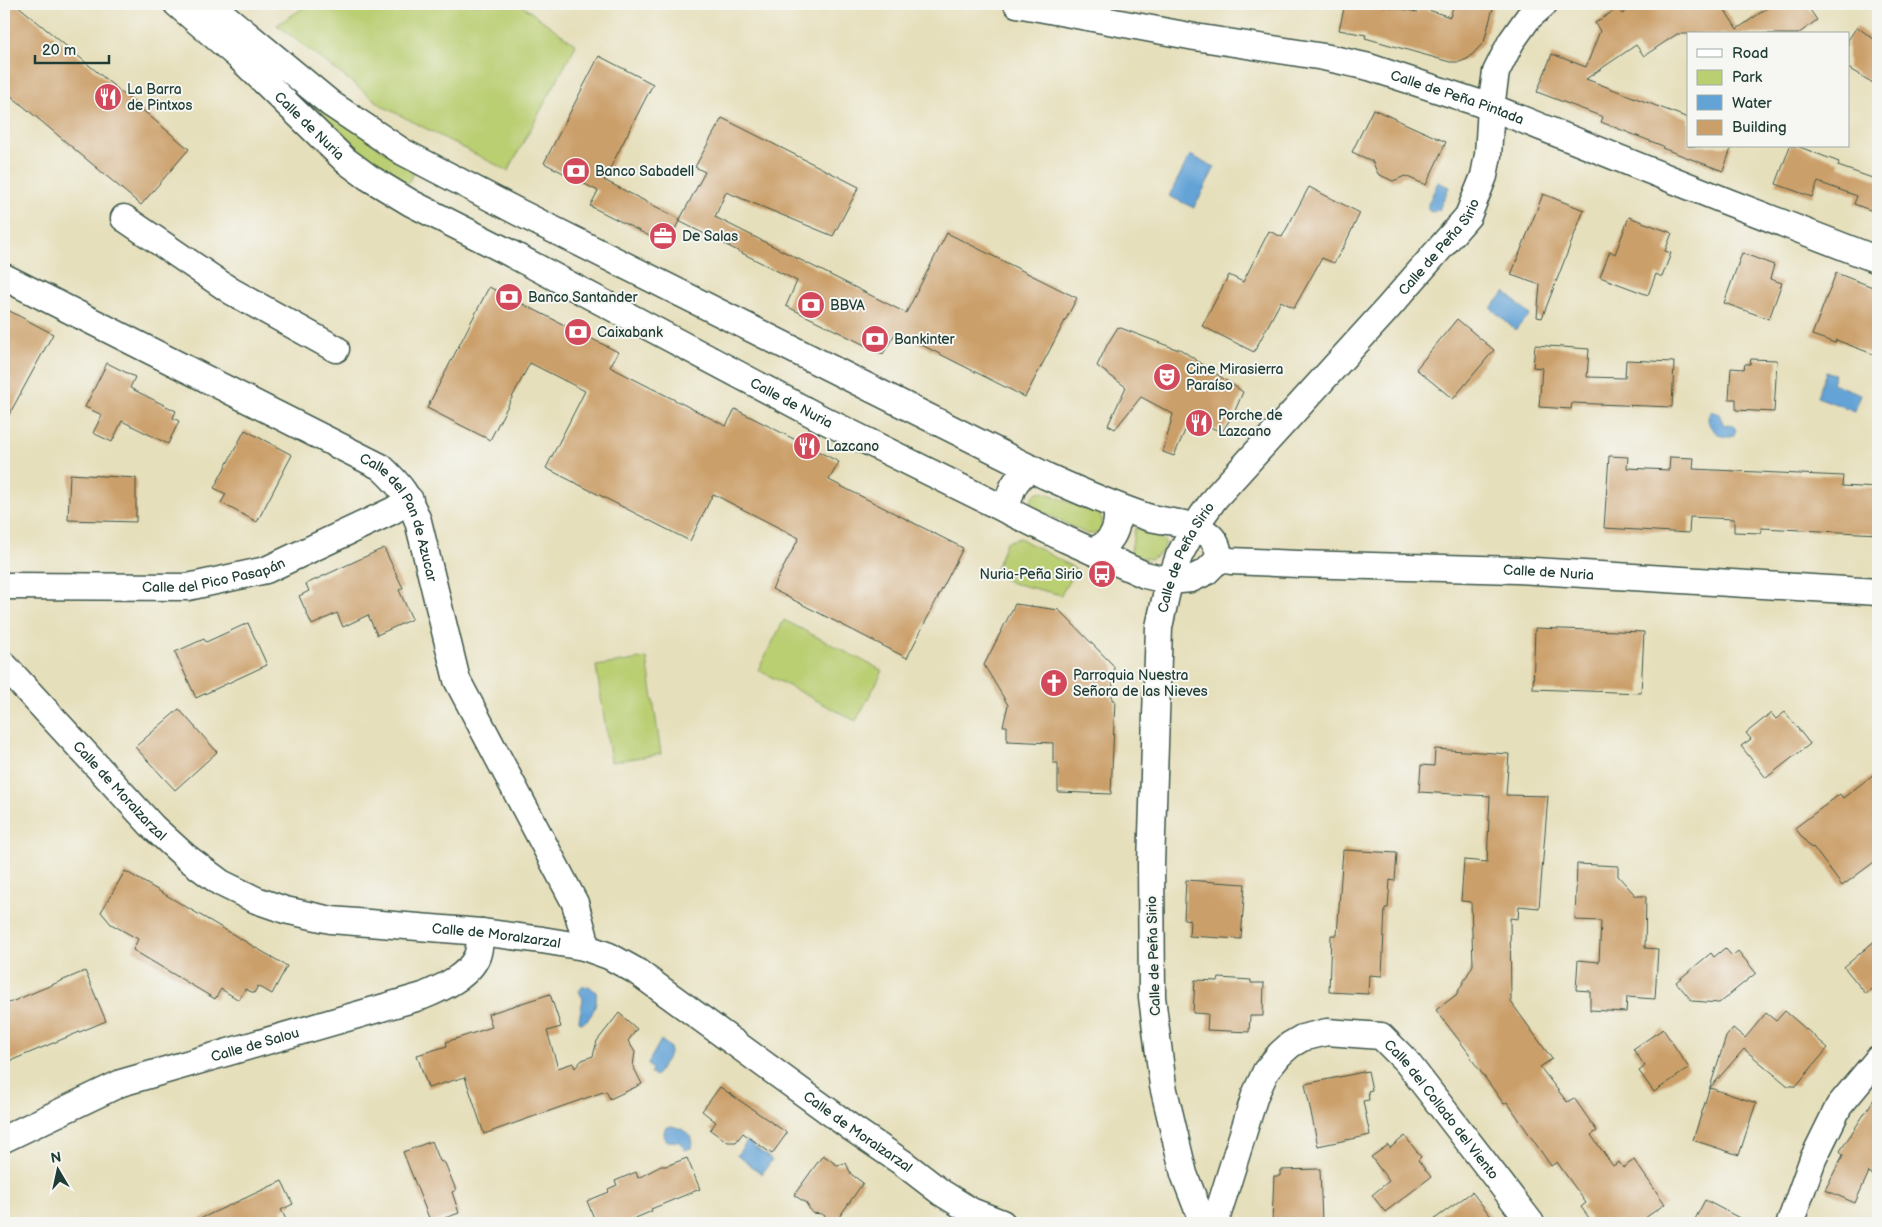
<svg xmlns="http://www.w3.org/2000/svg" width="1882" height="1227" font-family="'Balsamiq Sans',sans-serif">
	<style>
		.green { fill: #bace72; stroke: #6c8653 }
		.water { fill: #63a3d6; stroke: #417085 }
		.building { fill: #cb9f69 }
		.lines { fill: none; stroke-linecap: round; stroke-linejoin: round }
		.minor-casing { stroke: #3d5548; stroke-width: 29 }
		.minor { stroke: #fff; stroke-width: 26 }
		.labels { text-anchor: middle; stroke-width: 4; stroke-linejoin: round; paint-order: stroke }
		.poi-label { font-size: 14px; fill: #1f3d34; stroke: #f6f6f2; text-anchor: start }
		.street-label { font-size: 14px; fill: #1f3d34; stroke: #f6f6f2 }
	</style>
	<rect width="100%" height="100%" fill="#f6f6f2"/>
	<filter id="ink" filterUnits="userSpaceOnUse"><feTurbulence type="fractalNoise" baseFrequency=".02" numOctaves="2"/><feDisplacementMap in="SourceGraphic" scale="10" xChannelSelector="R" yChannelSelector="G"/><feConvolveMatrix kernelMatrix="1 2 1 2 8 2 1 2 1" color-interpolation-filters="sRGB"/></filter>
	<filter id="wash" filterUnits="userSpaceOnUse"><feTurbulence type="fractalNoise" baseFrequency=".0096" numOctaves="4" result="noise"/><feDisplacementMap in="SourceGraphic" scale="20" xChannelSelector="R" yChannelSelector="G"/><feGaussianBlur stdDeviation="1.12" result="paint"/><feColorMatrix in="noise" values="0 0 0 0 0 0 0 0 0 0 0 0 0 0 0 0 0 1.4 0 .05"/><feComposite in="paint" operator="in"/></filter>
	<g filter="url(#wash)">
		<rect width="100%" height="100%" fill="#e6dfbb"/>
		<path class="green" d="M 309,4 L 520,4 L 576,45 L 508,171 L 384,107 L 277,25 Z
			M 278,76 L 414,172 L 406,187 L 354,153 L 275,78 Z
			M 1037,492 L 1043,492 L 1099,514 L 1102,519 L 1102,529 L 1096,534 L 1087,534 L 1034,508 L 1031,503 L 1032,497 Z
			M 1135,528 C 1149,530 1156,534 1166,543 L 1162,552 L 1151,559 L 1130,556 Z
			M 1020,538 L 1076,569 L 1061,595 L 1012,583 L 994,574 L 1006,542 Z
			M 784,620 L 883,671 L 856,721 L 758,670 Z
			M 647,658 L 661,754 L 611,762 L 596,666 Z"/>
		<path class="water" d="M 1190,155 L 1215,167 L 1194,208 L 1169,196 Z
			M 1438,182 L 1449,187 L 1439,210 L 1431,212 L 1428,210 L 1428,204 Z
			M 1505,292 L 1530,315 L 1515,330 L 1491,308 Z
			M 1826,372 L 1835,374 L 1832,383 L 1861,394 L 1855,411 L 1817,397 Z
			M 1712,411 L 1718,412 L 1724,425 L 1730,424 L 1734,427 L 1736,430 L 1733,436 C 1721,442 1699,422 1712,411 Z
			M 589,986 L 596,992 C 598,1002 592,1022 580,1023 L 579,1020 L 583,999 L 579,991 L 582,987 Z
			M 661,1040 L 670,1047 L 670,1054 L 656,1076 L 650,1073 L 652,1070 L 648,1063 Z
			M 671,1126 C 683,1128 695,1135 691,1148 L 685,1150 L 680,1142 L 668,1141 L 663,1137 L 665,1128 Z
			M 747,1141 L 772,1160 L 762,1174 L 737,1155 Z"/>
		<g id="blocks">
			<path class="building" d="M 4,4 L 16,4 L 189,149 L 141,205 L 4,90 Z
				M 1345,4 L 1373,4 L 1418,12 L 1419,7 L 1450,17 L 1454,4 L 1494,4 L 1484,42 L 1469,58 L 1460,62 L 1450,62 L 1365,38 L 1366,35 L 1339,30 Z
				M 1637,4 L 1721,4 L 1737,29 L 1773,4 L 1806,4 L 1817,20 L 1798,34 L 1677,34 L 1644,56 L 1636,45 L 1586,79 L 1688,118 L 1688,146 L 1732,146 L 1723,171 L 1662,148 L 1663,146 L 1601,122 L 1603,117 L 1537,92 L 1552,54 L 1586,67 L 1600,31 L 1595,23 L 1618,8 L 1622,14 Z
				M 1857,27 L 1878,42 L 1878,86 L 1848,68 L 1848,40 Z
				M 599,56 L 653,84 L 604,180 L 680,219 L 667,245 L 590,206 L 598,191 L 544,163 Z
				M 1373,109 L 1446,142 L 1426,185 L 1405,176 L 1393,181 L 1378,174 L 1372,161 L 1352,152 Z
				M 722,118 L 859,187 L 833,236 L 726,192 L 715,217 L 906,313 L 947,233 L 1077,298 L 1025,397 L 896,332 L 883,354 L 786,306 L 797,281 L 679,221 L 705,172 L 695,167 Z
				M 1790,146 L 1797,146 L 1839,162 L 1838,166 L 1878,180 L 1878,213 L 1854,204 L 1857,196 L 1818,182 L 1812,197 L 1776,184 Z
				M 1309,187 L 1360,213 L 1344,246 L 1334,263 L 1322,258 L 1294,308 L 1281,301 L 1254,352 L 1202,326 L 1229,275 L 1243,282 L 1269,231 L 1282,237 Z
				M 1543,194 L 1584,210 L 1542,318 L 1537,317 L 1540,285 L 1511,275 Z
				M 1629,217 L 1672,233 L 1665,251 L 1671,253 L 1662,277 L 1656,274 L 1648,295 L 1600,277 L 1610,251 L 1615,254 Z
				M 1742,253 L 1774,265 L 1770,279 L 1782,283 L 1769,319 L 1724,303 Z
				M 1836,273 L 1878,289 L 1878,356 L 1836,340 L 1835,343 L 1812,335 Z
				M 489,287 L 618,352 L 610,367 L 726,426 L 735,409 L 839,462 L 829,480 L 963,548 L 907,658 L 772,589 L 799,538 L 713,494 L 690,541 L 546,468 L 585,391 L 530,363 L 490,440 L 427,408 Z
				M 4,308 L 53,334 L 4,424 Z
				M 1457,319 L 1494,350 L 1453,399 L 1416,369 Z
				M 1118,327 L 1176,349 L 1180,349 L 1243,392 L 1234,413 L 1222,432 L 1190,419 L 1174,456 L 1163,452 L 1173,414 L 1141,397 L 1115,429 L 1108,425 L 1126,387 L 1097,366 L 1107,345 Z
				M 1535,345 L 1589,349 L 1587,377 L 1625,378 L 1626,360 L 1674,362 L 1672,407 L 1572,403 L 1571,409 L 1539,407 L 1542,368 L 1533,367 Z
				M 1751,359 L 1777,360 L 1774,412 L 1736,410 L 1736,399 L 1729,399 L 1731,368 L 1744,369 L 1745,364 L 1750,364 Z
				M 107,363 L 135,377 L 130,388 L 176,411 L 173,418 L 179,421 L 168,444 L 122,421 L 112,442 L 93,433 L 102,415 L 85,407 Z
				M 245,430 L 292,455 L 257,522 L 221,503 L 226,494 L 214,488 Z
				M 1609,456 L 1628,457 L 1627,468 L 1669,470 L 1670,457 L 1694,458 L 1693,469 L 1843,476 L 1842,486 L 1878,488 L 1878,534 L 1762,528 L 1761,533 L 1734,532 L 1734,519 L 1690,517 L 1689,533 L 1604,528 Z
				M 70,474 L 136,478 L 136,522 L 68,520 Z
				M 384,548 L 403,588 L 399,590 L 412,619 L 377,635 L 368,615 L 343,627 L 337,613 L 312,625 L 299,596 L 309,591 L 306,584 Z
				M 1015,604 L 1059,610 L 1114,666 L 1112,700 L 1115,700 L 1111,794 L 1058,792 L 1058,763 L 1053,763 L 1053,743 L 1007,741 L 1007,726 L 1003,726 L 1008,705 L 984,665 Z
				M 248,623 L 267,665 L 196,698 L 175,652 L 204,639 L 206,642 Z
				M 1535,628 L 1644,632 L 1641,693 L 1533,689 Z
				M 179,709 L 217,752 L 175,790 L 135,747 Z
				M 1785,712 L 1810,744 L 1766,778 L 1741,746 L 1751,739 L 1746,733 L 1771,713 L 1776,719 Z
				M 1435,749 L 1509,754 L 1506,795 L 1548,796 L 1539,908 L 1519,906 L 1518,919 L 1510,918 L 1511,1002 L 1552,1059 L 1540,1067 L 1567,1102 L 1574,1098 L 1597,1131 L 1591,1135 L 1613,1166 L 1619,1162 L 1623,1168 L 1634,1160 L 1665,1204 L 1638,1223 L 1593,1223 L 1581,1207 L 1586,1203 L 1557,1162 L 1551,1166 L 1507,1102 L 1504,1104 L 1470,1057 L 1471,1056 L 1436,1010 L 1456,995 L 1473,965 L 1471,902 L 1461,901 L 1464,860 L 1487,862 L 1490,796 L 1419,792 L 1421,765 L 1434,766 Z
				M 1878,771 L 1878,859 L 1842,886 L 1813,847 L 1811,848 L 1795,828 L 1840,794 L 1843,798 Z
				M 1343,850 L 1397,853 L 1395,881 L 1390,880 L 1388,908 L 1385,908 L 1382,976 L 1369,975 L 1368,994 L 1329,992 L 1331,935 L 1337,935 Z
				M 1577,864 L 1618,866 L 1618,876 L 1636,896 L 1646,896 L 1645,948 L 1658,949 L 1655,999 L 1627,997 L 1626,1012 L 1590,1010 L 1590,991 L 1576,990 L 1578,960 L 1599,962 L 1601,921 L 1575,920 Z
				M 125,871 L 287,966 L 272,994 L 258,986 L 254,993 L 245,989 L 239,1000 L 221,989 L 215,999 L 133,950 L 138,939 L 111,924 L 101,912 Z
				M 1186,880 L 1245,884 L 1241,939 L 1189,936 L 1190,920 L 1184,919 Z
				M 1878,938 L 1878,983 L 1866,994 L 1844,967 Z
				M 1725,948 L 1732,956 L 1738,951 L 1756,973 L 1719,1003 L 1692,1001 L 1676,982 L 1711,953 L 1714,957 Z
				M 85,971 L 106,1021 L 10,1061 L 4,1045 L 4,1005 Z
				M 1219,978 L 1251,980 L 1251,983 L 1264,983 L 1263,1016 L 1250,1016 L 1249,1032 L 1207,1030 L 1208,1014 L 1193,1013 L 1195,980 L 1218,981 Z
				M 550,994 L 561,1027 L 547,1031 L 558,1068 L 573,1063 L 575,1068 L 582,1060 L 593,1056 L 597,1041 L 619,1013 L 637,1029 L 628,1041 L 635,1052 L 633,1066 L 642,1084 L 610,1099 L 606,1091 L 484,1134 L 465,1077 L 428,1088 L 417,1055 L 447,1046 L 446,1042 L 492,1027 L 488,1014 Z
				M 1785,1011 L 1828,1048 L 1796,1086 L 1788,1086 L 1744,1049 L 1710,1088 L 1756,1103 L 1739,1155 L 1693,1140 L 1726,1037 L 1733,1028 L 1745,1038 L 1766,1013 L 1776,1021 Z
				M 1663,1029 L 1689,1068 L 1654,1092 L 1639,1071 L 1645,1066 L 1633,1049 Z
				M 1368,1071 L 1372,1090 L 1368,1091 L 1369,1100 L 1363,1101 L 1370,1135 L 1318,1146 L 1305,1084 Z
				M 720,1087 L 787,1133 L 772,1154 L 743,1133 L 736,1142 L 728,1142 L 710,1130 L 716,1122 L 702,1111 Z
				M 1878,1093 L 1878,1179 L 1869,1172 L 1855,1203 L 1825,1190 L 1843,1155 L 1840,1151 Z
				M 1405,1136 L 1421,1157 L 1418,1160 L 1431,1177 L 1385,1212 L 1372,1195 L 1389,1181 L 1371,1157 L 1388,1145 L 1390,1148 Z
				M 432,1141 L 440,1161 L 445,1163 L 456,1190 L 452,1192 L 459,1213 L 431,1223 L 403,1152 Z
				M 823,1155 L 837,1165 L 846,1163 L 851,1174 L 863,1183 L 835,1223 L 822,1214 L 812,1213 L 806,1203 L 794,1195 Z
				M 687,1158 L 700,1189 L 651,1209 L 652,1211 L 624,1223 L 596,1223 L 587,1201 L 609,1192 L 608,1189 L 617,1185 L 615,1181 L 636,1172 L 638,1178 L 661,1166 L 666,1166 Z
				M 1320,1169 L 1322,1223 L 1272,1223 L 1274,1176 L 1280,1176 L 1280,1170 Z
				M 282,1181 L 293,1204 L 281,1210 L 288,1223 L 191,1223 Z
				M 1472,1192 L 1496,1223 L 1429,1223 Z
				M 1705,1200 L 1749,1223 L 1693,1223 Z"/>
		</g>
	</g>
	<g filter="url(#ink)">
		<use href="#blocks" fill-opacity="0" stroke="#3d5548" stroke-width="1"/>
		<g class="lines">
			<g class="minor-casing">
				<g id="minor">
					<path id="s1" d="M 177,4 L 239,57 L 345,160 L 368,177 L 411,203 L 504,250 L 824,420 L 1065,539 L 1145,575 L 1170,581 L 1191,579 L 1206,572 L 1219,559 C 1219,550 1217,542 1209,535 C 1193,521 1167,523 1147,517 C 1112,505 1079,491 1046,476 L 518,212 L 403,152 L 331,104 L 210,4"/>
					<path id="s2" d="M 1017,4 L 1195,37 L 1324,57 L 1369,67 L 1491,107 L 1728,202 L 1878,260"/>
					<path d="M 124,218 L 231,291 L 336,349"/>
					<path id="s3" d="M 4,277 L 381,467 C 401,486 408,495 418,521 L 457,680 L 575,903 L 584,935 L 584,947"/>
					<path d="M 1006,510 C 1011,489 1013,481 1031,468"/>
					<path d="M 1092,551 C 1113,544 1120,527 1116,506"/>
					<path id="s4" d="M 1219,559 L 1231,561 L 1298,564 L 1517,570 L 1878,592"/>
					<path id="s5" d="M 4,586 L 188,587 L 266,570 L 392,511 L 410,500"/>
					<path id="s6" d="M 4,665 L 153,827 L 186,857 L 221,883 L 256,900 L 285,910 L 331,920 L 481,932 L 542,940 L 584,947 L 609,956 L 636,971 L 853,1129 L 903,1163 L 942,1193 L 971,1211 L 1002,1223"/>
					<path id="s7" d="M 4,1139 L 121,1083 L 423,996 C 442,988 469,976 477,956 C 480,948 480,940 481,932"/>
					<path id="s8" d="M 1203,1223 L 1184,1174 L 1163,1086 L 1152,997 L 1151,864 L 1159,627 L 1167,591 L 1179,556 L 1195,526 L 1215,498 L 1388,308 L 1468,216 L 1484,176 L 1488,155 L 1491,107 L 1496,72 L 1511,42 L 1528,18 L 1544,4"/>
					<path id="s9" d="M 1215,1223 L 1255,1095 L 1266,1071 L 1280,1054 L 1290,1045 L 1302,1038 L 1327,1032 L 1381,1036 L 1406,1061 L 1531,1223"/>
					<path d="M 1790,1223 L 1813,1159 L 1839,1106 L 1878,1059"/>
				</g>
			</g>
			<use href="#minor" class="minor"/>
		</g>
	</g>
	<defs>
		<g id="restaurant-disc" transform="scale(1.4375)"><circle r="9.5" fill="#d1495b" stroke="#f6f6f2"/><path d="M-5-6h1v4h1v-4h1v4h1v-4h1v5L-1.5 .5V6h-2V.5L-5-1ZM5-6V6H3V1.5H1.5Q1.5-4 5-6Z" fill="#fff"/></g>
		<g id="bank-disc" transform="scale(1.4375)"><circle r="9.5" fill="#d1495b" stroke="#f6f6f2"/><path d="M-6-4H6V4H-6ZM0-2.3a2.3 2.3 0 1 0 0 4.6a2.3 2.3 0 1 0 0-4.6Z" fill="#fff"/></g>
		<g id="office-disc" transform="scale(1.4375)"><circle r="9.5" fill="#d1495b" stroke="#f6f6f2"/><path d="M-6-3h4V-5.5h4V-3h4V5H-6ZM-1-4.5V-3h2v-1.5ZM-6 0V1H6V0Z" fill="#fff"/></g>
		<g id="theatre-disc" transform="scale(1.4375)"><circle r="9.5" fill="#d1495b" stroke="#f6f6f2"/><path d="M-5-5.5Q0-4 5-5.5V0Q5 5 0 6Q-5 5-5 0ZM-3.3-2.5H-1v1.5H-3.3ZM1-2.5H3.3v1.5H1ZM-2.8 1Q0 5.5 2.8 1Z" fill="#fff"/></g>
		<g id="bus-disc" transform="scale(1.4375)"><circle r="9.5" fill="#d1495b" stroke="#f6f6f2"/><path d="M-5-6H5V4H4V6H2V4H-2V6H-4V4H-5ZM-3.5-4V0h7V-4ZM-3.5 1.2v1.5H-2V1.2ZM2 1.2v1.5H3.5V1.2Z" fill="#fff"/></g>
		<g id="church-disc" transform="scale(1.4375)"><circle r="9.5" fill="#d1495b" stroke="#f6f6f2"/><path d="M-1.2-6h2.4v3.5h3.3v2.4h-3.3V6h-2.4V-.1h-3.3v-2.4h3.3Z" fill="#fff"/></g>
	</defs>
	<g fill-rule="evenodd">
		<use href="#restaurant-disc" x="108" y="97"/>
		<use href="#bank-disc" x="576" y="171"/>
		<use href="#office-disc" x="663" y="236"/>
		<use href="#bank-disc" x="509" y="297"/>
		<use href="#bank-disc" x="811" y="305"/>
		<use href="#bank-disc" x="578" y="332"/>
		<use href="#bank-disc" x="875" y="339"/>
		<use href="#theatre-disc" x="1167" y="377"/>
		<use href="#restaurant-disc" x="1199" y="423"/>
		<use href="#restaurant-disc" x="807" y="446"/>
		<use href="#bus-disc" x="1102" y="574"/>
		<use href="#church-disc" x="1054" y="683"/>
	</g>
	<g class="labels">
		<g class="poi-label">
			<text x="127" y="94">La Barra<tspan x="127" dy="16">de Pintxos</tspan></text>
			<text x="595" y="176">Banco Sabadell</text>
			<text x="682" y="241">De Salas</text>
			<text x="528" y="302">Banco Santander</text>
			<text x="830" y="310">BBVA</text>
			<text x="597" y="337">Caixabank</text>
			<text x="894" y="344">Bankinter</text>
			<text x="1186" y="374">Cine Mirasierra<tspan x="1186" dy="16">Paraíso</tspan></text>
			<text x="1218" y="420">Porche de<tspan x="1218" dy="16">Lazcano</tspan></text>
			<text x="826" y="451">Lazcano</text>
			<text x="1083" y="579" text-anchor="end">Nuria-Peña Sirio</text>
			<text x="1073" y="680">Parroquia Nuestra<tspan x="1073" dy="16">Señora de las Nieves</tspan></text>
		</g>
		<g class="street-label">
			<text dy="5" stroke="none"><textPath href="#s2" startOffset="451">Calle de Peña Pintada</textPath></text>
			<text dy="5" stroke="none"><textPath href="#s1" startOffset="180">Calle de Nuria</textPath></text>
			<text dy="5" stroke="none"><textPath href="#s8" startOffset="1082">Calle de Peña Sirio</textPath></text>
			<text dy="5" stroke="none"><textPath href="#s1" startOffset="738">Calle de Nuria</textPath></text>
			<text dy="5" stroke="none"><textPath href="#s3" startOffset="475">Calle del Pan de Azucar</textPath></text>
			<text dy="5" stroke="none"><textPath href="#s8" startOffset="678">Calle de Peña Sirio</textPath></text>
			<text dy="5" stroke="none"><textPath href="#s4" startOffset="330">Calle de Nuria</textPath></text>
			<text dy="5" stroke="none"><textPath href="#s5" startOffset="211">Calle del Pico Pasapán</textPath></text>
			<text dy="5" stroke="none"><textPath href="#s6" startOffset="171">Calle de Moralzarzal</textPath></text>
			<text dy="5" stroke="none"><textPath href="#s6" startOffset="591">Calle de Moralzarzal</textPath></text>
			<text transform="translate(1153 956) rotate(-92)" y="5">Calle de Peña Sirio</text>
			<text dy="5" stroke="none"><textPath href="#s7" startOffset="269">Calle de Salou</textPath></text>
			<text dy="5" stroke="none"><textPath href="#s9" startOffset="385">Calle del Collado del Viento</textPath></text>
			<text dy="5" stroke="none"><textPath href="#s6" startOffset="1011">Calle de Moralzarzal</textPath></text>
		</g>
	</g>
	<rect width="1882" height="1227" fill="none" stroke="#f6f6f2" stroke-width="20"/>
	<rect x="1687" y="32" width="162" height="115" fill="#f6f6f2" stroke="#a0aca6"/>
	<rect x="1697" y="49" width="25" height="8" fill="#ffffff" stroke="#a0aca6"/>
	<text x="1732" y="58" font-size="15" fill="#1f3d34">Road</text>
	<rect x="1697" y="70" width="25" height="15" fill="#bace72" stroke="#a0aca6"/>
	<text x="1732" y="82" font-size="15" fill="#1f3d34">Park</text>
	<rect x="1697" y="95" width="25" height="15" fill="#63a3d6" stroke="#a0aca6"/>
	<text x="1732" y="108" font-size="15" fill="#1f3d34">Water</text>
	<rect x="1697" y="120" width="25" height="15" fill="#cb9f69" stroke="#a0aca6"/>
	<text x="1732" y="132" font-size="15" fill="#1f3d34">Building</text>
	<g transform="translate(58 1170) rotate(351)" stroke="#f6f6f2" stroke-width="4" paint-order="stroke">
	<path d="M0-4L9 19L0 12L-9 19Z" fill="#1f3d34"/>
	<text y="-8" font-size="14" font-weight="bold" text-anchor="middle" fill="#1f3d34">N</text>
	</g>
	<path d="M35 55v8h74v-8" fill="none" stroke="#1f3d34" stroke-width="2.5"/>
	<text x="42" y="55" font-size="15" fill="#1f3d34" stroke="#f6f6f2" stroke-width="4" paint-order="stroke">20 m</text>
</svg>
